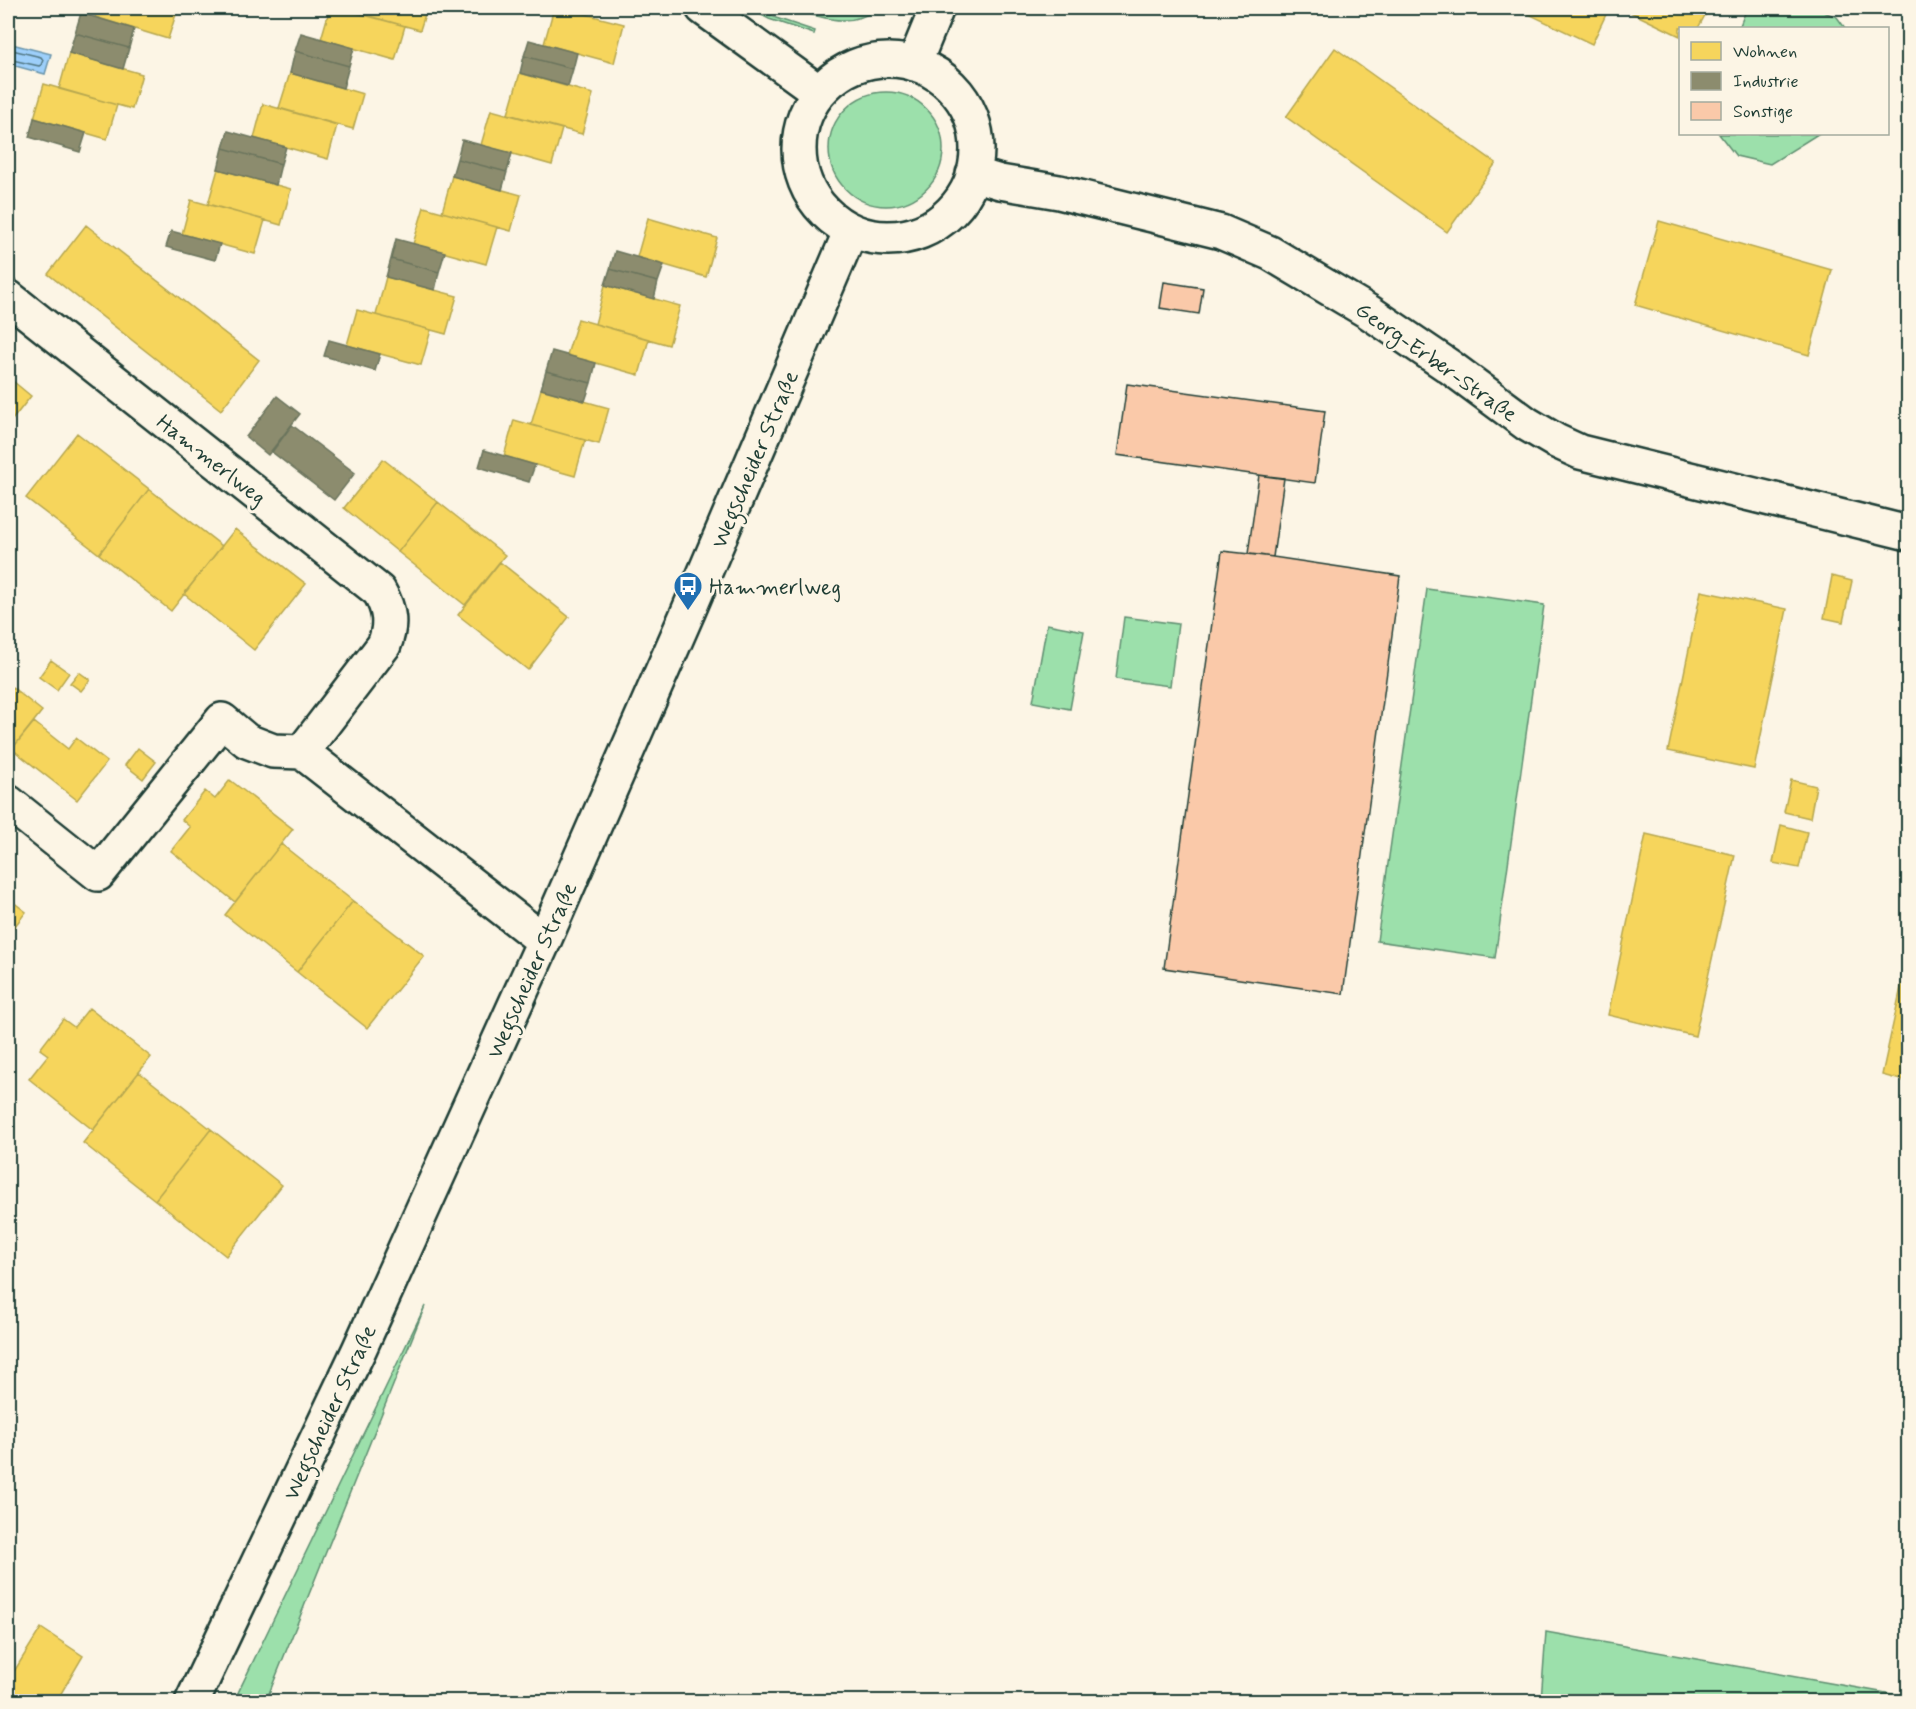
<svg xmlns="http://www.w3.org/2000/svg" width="1916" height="1709" font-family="Mynerve,sans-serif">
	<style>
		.green { fill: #9ce0ab; stroke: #5e8e70; stroke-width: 1.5 }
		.water { fill: #9dcffa; stroke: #6b95ab; stroke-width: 1.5 }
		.homes { fill: #f6d55c; stroke: #b6a750; stroke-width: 1.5 }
		.industry { fill: #8c8c6e; stroke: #6b745d; stroke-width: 1.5 }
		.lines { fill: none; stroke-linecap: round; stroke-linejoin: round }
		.shore { stroke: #517783; stroke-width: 1.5 }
		.building { fill: #fac9a9; stroke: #1f3d34; stroke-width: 1.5 }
		.minor-casing { stroke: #1f3d34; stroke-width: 38 }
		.minor { stroke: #fcf5e5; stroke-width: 33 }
		.labels { text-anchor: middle; stroke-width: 6; stroke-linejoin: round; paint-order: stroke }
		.street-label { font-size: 22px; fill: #1f3d34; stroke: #fcf5e5 }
		.poi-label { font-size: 22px; fill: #1f3d34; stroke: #fcf5e5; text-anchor: start }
	</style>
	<rect width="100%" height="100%" fill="#fcf5e5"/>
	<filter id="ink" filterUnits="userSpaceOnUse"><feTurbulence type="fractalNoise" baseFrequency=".0167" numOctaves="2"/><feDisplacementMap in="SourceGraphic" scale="12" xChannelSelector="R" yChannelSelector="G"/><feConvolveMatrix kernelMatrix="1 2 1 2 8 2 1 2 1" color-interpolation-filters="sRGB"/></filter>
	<g filter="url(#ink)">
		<path class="green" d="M 749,8 L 756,8 L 776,18 L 815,31 L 814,34 L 769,19 Z
			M 789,8 L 803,8 L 813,10 L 839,8 L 879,8 C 848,30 822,17 789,8 Z
			M 1747,8 L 1814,8 L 1837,17 L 1845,28 L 1739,28 Z
			M829 149a57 57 0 1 1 114 0a57 57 0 1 1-114 0Z
			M 1719,134 L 1818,134 L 1770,164 L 1736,156 Z
			M 1427,589 L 1544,605 L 1495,958 L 1377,941 Z
			M 1124,617 L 1178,624 L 1170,686 L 1116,679 Z
			M 1047,624 L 1084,631 L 1070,709 L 1033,702 Z
			M 425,1306 L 266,1701 L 234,1701 Z
			M 1546,1632 L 1908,1697 L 1908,1701 L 1541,1701 Z"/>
		<path class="water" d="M 8,43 L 51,54 L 45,74 L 8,64 Z"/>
		<path class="homes" d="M 98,8 L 178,8 L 168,39 L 95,17 Z
			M 330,8 L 338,8 L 405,26 L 395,60 L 321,39 Z
			M 347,8 L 427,8 L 420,30 L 347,10 Z
			M 554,8 L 562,8 L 624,24 L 614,63 L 544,44 Z
			M 1516,8 L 1609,8 L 1592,44 Z
			M 1622,8 L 1709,8 L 1698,28 L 1680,28 L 1680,36 Z
			M 1335,48 L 1496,163 L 1447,232 L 1286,117 Z
			M 69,53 L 142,74 L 132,109 L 59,89 Z
			M 290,73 L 363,94 L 353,129 L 279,108 Z
			M 520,73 L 593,94 L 582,134 L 508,114 Z
			M 44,84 L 117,105 L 107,139 L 34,118 Z
			M 263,104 L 337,125 L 328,159 L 254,138 Z
			M 491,110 L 562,129 L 552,165 L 481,145 Z
			M 1908,112 L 1908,136 L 1902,134 Z
			M 218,169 L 291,189 L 281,225 L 208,204 Z
			M 452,176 L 521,195 L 511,231 L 442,212 Z
			M 191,200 L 265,220 L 255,254 L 182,234 Z
			M 424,207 L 497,227 L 486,264 L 413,244 Z
			M 648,218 L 717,238 L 706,277 L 637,257 Z
			M 1659,221 L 1832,270 L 1809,355 L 1635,305 Z
			M 86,225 L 259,360 L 221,410 L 48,274 Z
			M 386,277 L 457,296 L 446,334 L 376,315 Z
			M 605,285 L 680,306 L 669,345 L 595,324 Z
			M 357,310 L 431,330 L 421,365 L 347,345 Z
			M 578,319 L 649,339 L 639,375 L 567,355 Z
			M 8,377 L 31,396 L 8,425 Z
			M 541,389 L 609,408 L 599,444 L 531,425 Z
			M 514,420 L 585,440 L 575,476 L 504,456 Z
			M 77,433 L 149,489 L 99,554 L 26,498 Z
			M 383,459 L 438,502 L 398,552 L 344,508 Z
			M 149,489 L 222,546 L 171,611 L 99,554 Z
			M 438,502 L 505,555 L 465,605 L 398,552 Z
			M 235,529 L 306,584 L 254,650 L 184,594 Z
			M 500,562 L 569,617 L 528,670 L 458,615 Z
			M 1832,576 L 1852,581 L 1843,622 L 1824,618 Z
			M 1701,591 L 1787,609 L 1754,769 L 1668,751 Z
			M 51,660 L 69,673 L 57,690 L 39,677 Z
			M 79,672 L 90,680 L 81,691 L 70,683 Z
			M 12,687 L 42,711 L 12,749 L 8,745 L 8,693 Z
			M 34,722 L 68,749 L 76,738 L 107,762 L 77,800 L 12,749 Z
			M 138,748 L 156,762 L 143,779 L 125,765 Z
			M 230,780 L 293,829 L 235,902 L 171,851 L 190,827 L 182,820 L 205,791 L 215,799 Z
			M 1791,780 L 1816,786 L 1810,818 L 1784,812 Z
			M 1781,825 L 1807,832 L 1799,868 L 1773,863 Z
			M 1646,834 L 1735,855 L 1695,1036 L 1608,1015 Z
			M 281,844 L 353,901 L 297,972 L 225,915 Z
			M 8,898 L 26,912 L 8,935 Z
			M 353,901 L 424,956 L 367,1028 L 297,972 Z
			M 1908,955 L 1908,1082 L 1882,1075 Z
			M 89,1008 L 151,1057 L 93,1130 L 29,1079 L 48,1055 L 40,1049 L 63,1019 L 74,1027 Z
			M 139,1072 L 211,1129 L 155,1200 L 83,1143 Z
			M 211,1129 L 282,1185 L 226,1256 L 155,1200 Z
			M 41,1628 L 83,1656 L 56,1702 L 8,1702 L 8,1681 Z"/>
		<path class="industry" d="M 81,13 L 134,29 L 129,48 L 75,33 Z
			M 75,33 L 129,48 L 123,69 L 69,53 Z
			M 301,33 L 354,48 L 349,66 L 295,51 Z
			M 529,40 L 577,53 L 573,69 L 524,56 Z
			M 295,51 L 349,66 L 343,88 L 290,73 Z
			M 524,56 L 573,69 L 568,86 L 520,73 Z
			M 34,118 L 86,133 L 80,152 L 29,137 Z
			M 228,131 L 286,147 L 281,164 L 223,148 Z
			M 462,140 L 512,153 L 507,172 L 457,159 Z
			M 223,148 L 281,164 L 276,185 L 218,169 Z
			M 457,159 L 507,172 L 502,190 L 452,176 Z
			M 171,231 L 220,244 L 215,260 L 166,247 Z
			M 396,239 L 445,252 L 439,272 L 391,259 Z
			M 615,251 L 664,265 L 658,282 L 610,269 Z
			M 391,259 L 439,272 L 435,290 L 386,277 Z
			M 610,269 L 658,282 L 654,299 L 605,285 Z
			M 329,340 L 380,354 L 375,371 L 324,356 Z
			M 552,351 L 596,363 L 591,383 L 546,371 Z
			M 546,371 L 591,383 L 585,401 L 541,389 Z
			M 277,396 L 300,414 L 268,455 L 246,437 Z
			M 292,425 L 355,473 L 334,500 L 272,452 Z
			M 484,450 L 535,465 L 529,482 L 479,467 Z"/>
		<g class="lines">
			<path class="shore" d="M 8,49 L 41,57 L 43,60 L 41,65 L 39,66 L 8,59"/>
		</g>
		<path class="building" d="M 1164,282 L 1203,288 L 1199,314 L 1160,308 Z
			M 1127,384 L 1325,411 L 1315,483 L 1117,455 Z
			M 1259,475 L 1284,478 L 1273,557 L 1248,554 Z
			M 1222,551 L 1259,555 L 1400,576 L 1343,994 L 1164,968 Z"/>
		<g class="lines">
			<g class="minor-casing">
				<path id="minor" d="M 703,8 L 819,92
					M799 149a89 89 0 1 1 178 0a89 89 0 1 1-178 0Z
					M 914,64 L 937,8
					M 973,174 L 1000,182 L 1059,192 L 1221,232 L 1270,253 L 1369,312 L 1450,367 L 1527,424 L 1556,441 L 1580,452 L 1908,533
					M 8,297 L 379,591 C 390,610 392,625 384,645 L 302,752
					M 8,802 L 98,874 L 222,720 L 247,741 L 273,751 L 302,752 L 544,941
					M 192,1702 L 359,1350 L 544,941 L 688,612 L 851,230"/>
			</g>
			<use href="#minor" class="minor"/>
		</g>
	</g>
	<defs>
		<g id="bus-pin" transform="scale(1.5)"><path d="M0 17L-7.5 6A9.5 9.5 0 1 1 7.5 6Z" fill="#1f6fb2" stroke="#fcf5e5"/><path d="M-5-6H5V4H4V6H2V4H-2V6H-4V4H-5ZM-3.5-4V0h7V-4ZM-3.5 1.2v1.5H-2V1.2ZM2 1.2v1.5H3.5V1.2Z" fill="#fff"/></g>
	</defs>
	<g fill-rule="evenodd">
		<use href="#bus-pin" x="688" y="586"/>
	</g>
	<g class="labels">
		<g class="street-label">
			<text transform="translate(1437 361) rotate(35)" y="8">Georg-Erber-Straße</text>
			<text transform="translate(212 459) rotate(38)" y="8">Hammerlweg</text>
			<text transform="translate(754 459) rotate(-67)" y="8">Wegscheider Straße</text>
			<text transform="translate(531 970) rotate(-66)" y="8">Wegscheider Straße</text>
			<text transform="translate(329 1412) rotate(-65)" y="8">Wegscheider Straße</text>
		</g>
		<g class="poi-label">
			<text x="709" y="594">Hammerlweg</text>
		</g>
	</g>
	<rect width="1916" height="1709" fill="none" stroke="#fcf5e5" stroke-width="30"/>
	<rect x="15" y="15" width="1886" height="1679" fill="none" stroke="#1f3d34" stroke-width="2" filter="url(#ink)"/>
	<rect x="1679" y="27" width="210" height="108" fill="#fcf5e5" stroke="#a4ab9e" stroke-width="1.5"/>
	<rect x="1691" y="42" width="30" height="18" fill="#f6d55c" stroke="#a4ab9e" stroke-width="1.5"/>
	<text x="1733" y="57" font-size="18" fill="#1f3d34">Wohnen</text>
	<rect x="1691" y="72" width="30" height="18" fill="#8c8c6e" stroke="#a4ab9e" stroke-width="1.5"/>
	<text x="1733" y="87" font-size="18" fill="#1f3d34">Industrie</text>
	<rect x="1691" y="102" width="30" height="18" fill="#fac9a9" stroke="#a4ab9e" stroke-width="1.5"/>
	<text x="1733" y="117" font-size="18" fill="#1f3d34">Sonstige</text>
</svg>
